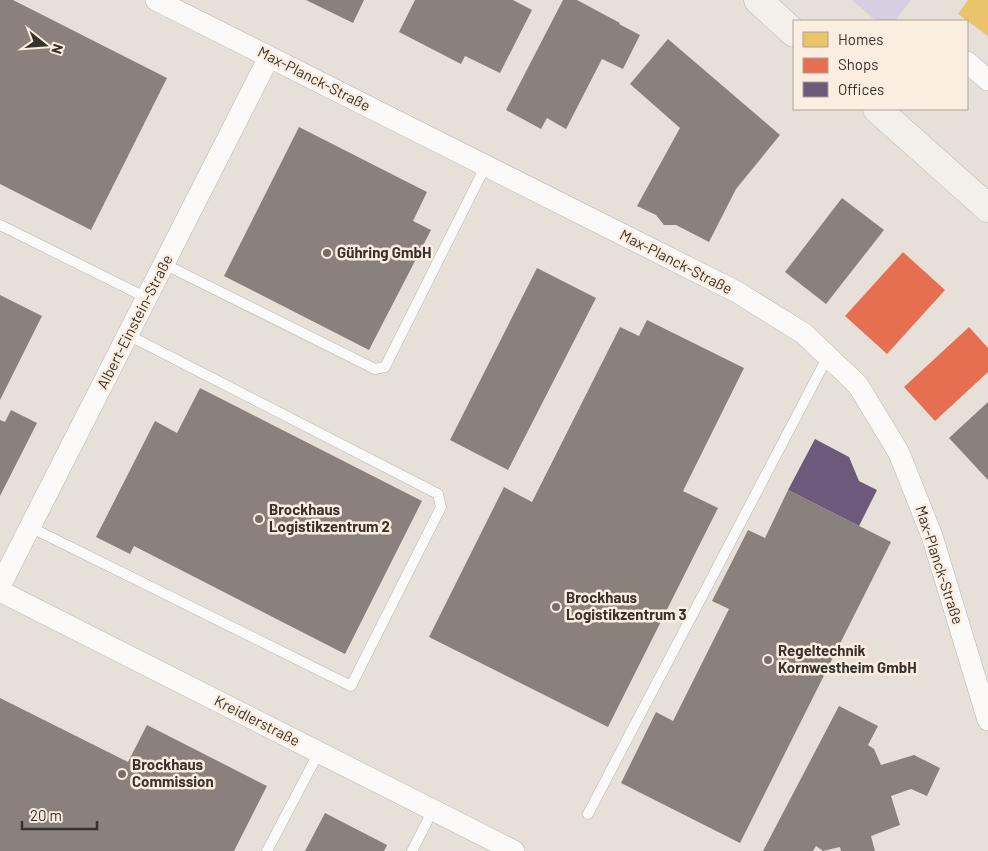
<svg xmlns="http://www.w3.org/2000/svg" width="988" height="851" font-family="Barlow,sans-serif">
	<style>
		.green { fill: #d7cee1 }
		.homes { fill: #e9c46a }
		.shops { fill: #e76f51 }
		.offices { fill: #6d597a }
		.industry { fill: #8a817c }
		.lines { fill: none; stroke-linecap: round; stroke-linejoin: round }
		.service-casing { stroke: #bab5af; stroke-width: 11 }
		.minor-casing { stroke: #bab5af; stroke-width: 22 }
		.secondary-casing { stroke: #bab5af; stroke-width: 29 }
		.service { stroke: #fbfaf9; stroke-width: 10 }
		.minor { stroke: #fbfaf9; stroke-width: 21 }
		.secondary { stroke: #f3efeb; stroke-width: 28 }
		.poi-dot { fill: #756f69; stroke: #fbede0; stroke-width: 2 }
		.labels { text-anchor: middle; stroke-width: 5; stroke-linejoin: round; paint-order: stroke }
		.street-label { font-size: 15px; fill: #37322d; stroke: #fbede0 }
		.poi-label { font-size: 15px; font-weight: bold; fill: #37322d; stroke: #fbede0; text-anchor: start }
	</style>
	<rect width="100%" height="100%" fill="#e7e0d9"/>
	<path class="green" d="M 852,0 L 911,0 L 895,21 L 876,21 Z"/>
	<path class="homes" d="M 968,0 L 988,0 L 988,36 L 958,14 Z"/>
	<path class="shops" d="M 903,252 L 945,290 L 887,354 L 845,316 Z
		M 969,327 L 988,348 L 988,372 L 935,421 L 904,387 Z"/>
	<path class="offices" d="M 815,439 L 849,457 L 859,481 L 877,490 L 859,526 L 788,490 Z"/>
	<path class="industry" d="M 0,0 L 13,0 L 167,78 L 91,230 L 0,184 Z
		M 306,0 L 364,0 L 353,23 Z
		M 415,0 L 513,0 L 532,10 L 500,73 L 465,56 L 461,64 L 399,32 Z
		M 563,0 L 577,0 L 620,23 L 619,24 L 640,35 L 623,69 L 602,59 L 566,129 L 547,118 L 541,129 L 506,110 Z
		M 668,39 L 780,135 L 736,189 L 709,242 L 676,225 L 664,225 L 656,215 L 637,206 L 680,128 L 630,84 Z
		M 299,127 L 427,192 L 413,221 L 431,230 L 369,350 L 224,276 Z
		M 842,198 L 884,230 L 826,304 L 785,272 Z
		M 537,268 L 596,298 L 508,470 L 450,440 Z
		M 0,295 L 42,316 L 0,400 Z
		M 647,320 L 744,368 L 683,491 L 718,508 L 608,727 L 429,637 L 504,487 L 532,502 L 620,327 L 639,336 Z
		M 200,388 L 422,501 L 345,654 L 134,546 L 130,554 L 96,537 L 155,421 L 177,433 Z
		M 988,402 L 988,480 L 949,438 Z
		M 11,410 L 37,423 L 0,496 L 0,420 L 5,422 Z
		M 788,490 L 891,542 L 740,843 L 621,783 L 656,712 L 673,721 L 729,609 L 712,601 L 748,530 L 765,538 Z
		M 0,698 L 128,762 L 147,725 L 267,786 L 234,851 L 0,851 Z
		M 839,706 L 878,726 L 868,745 L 874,749 L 881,765 L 914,755 L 940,768 L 927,796 L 911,789 L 891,796 L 900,825 L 871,836 L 875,851 L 841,851 L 840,847 L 823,851 L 816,846 L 813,851 L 763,851 Z
		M 325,813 L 387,845 L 384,851 L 305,851 Z"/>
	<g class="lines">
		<g class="service-casing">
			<path id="service" d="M 0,225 L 147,298
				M 164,264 L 375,369 L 385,367 L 486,165
				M 30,527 L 351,686 L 441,507 L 438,494 L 128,335
				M 588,814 L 828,356
				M 267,851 L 319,752
				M 412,851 L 433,810"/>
		</g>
		<g class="minor-casing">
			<path id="minor" d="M 156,0 L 737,292 L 803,333 L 858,385 L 899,453 L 932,536 L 988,720
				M 967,62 L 988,80
				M 0,586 L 269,57
				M 0,591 L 514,851"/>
		</g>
		<g class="secondary-casing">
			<path id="secondary" d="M 758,0 L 794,33
				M 877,109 L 988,208"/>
		</g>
		<use href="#service" class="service"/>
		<use href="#minor" class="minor"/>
		<use href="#secondary" class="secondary"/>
	</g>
	<g class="poi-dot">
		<circle cx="327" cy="253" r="5"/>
		<circle cx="259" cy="519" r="5"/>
		<circle cx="556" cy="607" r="5"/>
		<circle cx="768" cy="660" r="5"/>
		<circle cx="122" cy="774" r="5"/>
	</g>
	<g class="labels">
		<g class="street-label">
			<text transform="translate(314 79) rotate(27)" y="5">Max-Planck-Straße</text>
			<text transform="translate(676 262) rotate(27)" y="5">Max-Planck-Straße</text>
			<text transform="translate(135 322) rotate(-63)" y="5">Albert-Einstein-Straße</text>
			<text transform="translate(939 565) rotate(72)" y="5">Max-Planck-Straße</text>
			<text transform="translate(257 721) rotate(27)" y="5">Kreidlerstraße</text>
		</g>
		<g class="poi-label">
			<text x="337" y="258">Gühring GmbH</text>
			<text x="269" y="515">Brockhaus<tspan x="269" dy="17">Logistikzentrum 2</tspan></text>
			<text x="566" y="603">Brockhaus<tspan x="566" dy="17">Logistikzentrum 3</tspan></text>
			<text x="778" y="656">Regeltechnik<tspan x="778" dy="17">Kornwestheim GmbH</tspan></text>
			<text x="132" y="770">Brockhaus<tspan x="132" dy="17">Commission</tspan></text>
		</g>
	</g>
	<rect x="793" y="20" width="175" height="90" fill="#fbede0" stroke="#ada298"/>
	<rect x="803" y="32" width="25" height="15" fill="#e9c46a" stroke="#ada298"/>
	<text x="838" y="45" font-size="15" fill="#37322d">Homes</text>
	<rect x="803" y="58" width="25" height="15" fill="#e76f51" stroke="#ada298"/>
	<text x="838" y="70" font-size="15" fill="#37322d">Shops</text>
	<rect x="803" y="82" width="25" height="15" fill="#6d597a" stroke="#ada298"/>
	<text x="838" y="95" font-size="15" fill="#37322d">Offices</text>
	<g transform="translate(45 45) rotate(107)" stroke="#fbede0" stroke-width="4" paint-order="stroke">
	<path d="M0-4L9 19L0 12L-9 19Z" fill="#37322d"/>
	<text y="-8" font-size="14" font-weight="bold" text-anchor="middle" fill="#37322d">N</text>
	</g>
	<path d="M22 821v8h75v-8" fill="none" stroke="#37322d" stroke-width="2.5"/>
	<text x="30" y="821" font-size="15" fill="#37322d" stroke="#fbede0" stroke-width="4" paint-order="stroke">20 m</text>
</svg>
